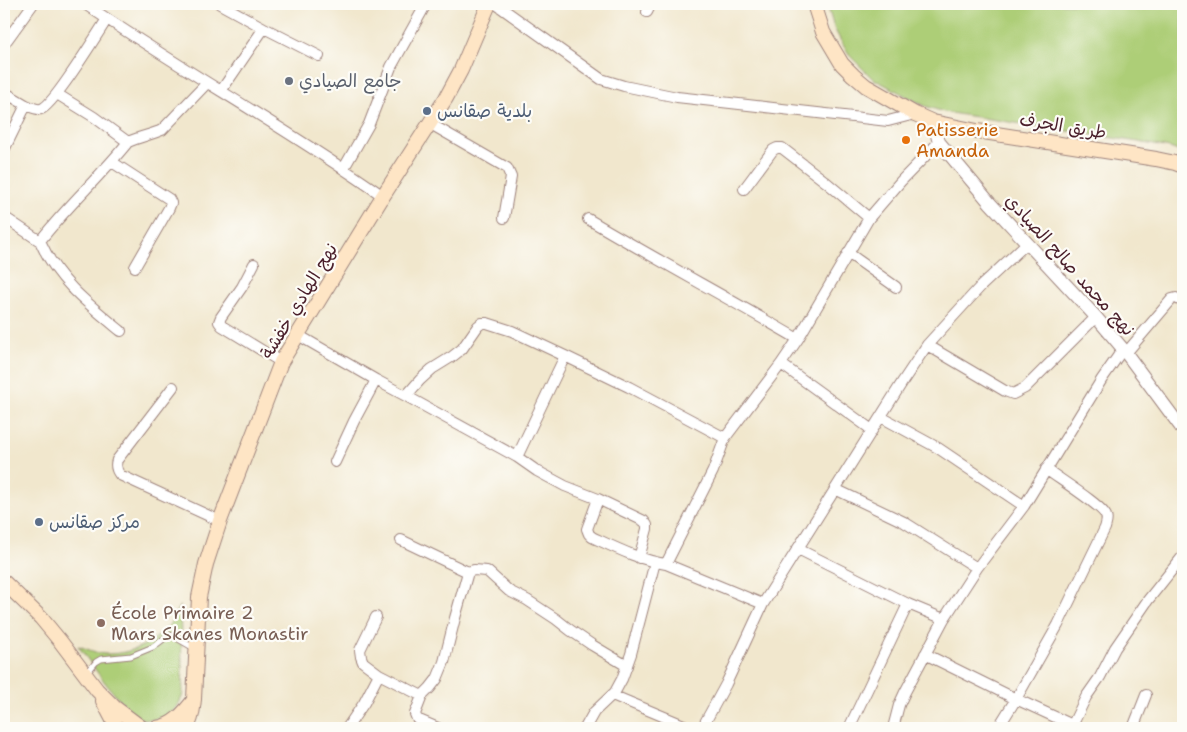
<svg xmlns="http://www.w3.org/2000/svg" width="1187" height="732" font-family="'Shantell Sans','Playpen Sans Arabic',sans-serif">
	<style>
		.green { fill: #adce77; stroke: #7c7651 }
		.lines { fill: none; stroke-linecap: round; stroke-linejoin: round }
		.service-casing { stroke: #9e837c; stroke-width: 7 }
		.minor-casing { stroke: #9e837c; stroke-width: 12 }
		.tertiary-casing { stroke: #9e837c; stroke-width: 14 }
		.secondary-casing { stroke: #9e837c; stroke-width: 16 }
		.service { stroke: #fff; stroke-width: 5 }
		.minor { stroke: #fff; stroke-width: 10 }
		.tertiary { stroke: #fff; stroke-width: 12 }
		.secondary { stroke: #fee5c5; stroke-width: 14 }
		.worship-dot { fill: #6b7280; stroke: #fdfcf7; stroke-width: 2 }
		.service-dot { fill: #5c6f8a; stroke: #fdfcf7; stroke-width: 2 }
		.food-dot { fill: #e8710a; stroke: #fdfcf7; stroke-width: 2 }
		.education-dot { fill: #8d6e63; stroke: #fdfcf7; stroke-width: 2 }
		.labels { text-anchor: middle; stroke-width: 4.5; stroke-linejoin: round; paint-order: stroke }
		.worship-label { font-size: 18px; fill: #5b616d; stroke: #fdfcf7; text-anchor: start }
		.service-label { font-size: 18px; fill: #4e5e75; stroke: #fdfcf7; text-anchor: start }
		.street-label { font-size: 18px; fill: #4a1f2b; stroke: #fdfcf7 }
		.food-label { font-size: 18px; fill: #c56008; stroke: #fdfcf7; text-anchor: start }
		.education-label { font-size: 18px; fill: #785e54; stroke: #fdfcf7; text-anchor: start }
	</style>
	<rect width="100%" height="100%" fill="#fdfcf7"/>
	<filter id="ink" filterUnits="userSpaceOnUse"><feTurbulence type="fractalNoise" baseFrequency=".02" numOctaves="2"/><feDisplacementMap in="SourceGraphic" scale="10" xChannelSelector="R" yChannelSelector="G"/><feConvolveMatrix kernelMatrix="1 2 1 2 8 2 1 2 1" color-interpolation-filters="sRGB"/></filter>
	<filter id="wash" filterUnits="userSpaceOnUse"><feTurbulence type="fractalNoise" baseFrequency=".0096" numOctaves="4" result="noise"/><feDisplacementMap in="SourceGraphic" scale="20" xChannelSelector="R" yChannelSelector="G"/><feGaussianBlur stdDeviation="1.12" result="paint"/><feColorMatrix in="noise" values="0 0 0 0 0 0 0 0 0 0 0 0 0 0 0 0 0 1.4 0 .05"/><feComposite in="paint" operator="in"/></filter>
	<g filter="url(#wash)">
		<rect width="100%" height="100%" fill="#f1e7cd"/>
		<path class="green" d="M 827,4 L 1183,4 L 1183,153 L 1170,148 L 1139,142 L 944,112 L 925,106 L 872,78 L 852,58 L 843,45 L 834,28 Z
			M 180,605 L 183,694 C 180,704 174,713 164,717 C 156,720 145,721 137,717 C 134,715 131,711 129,709 C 109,691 94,667 78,646 C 86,648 95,653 104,654 C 128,655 154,644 169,625 C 173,619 176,611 180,605 Z"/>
	</g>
	<g filter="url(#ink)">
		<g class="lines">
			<g class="service-casing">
				<path id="service" d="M 86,674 L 96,662 L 101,659 L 131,656 L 153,647 L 169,635 L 173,636 L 194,648"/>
			</g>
			<g class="minor-casing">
				<path id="minor" d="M 85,4 C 183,71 287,128 383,196
					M 220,4 L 264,28 L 319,56
					M 496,4 L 601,79 L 624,86 L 677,97 L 888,121 L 915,114
					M 647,12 L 651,4
					M 4,44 L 33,4
					M 221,91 L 264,28
					M 4,92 L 26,105 L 4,150
					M 57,94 L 94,117 L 128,142 C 139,137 150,135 162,130 L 207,83
					M 26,105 C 31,107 36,110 41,109 C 53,106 98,33 107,19
					M 429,123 L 507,168 L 511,177 L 504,218
					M 112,162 L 169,199 L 171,203 L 169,208 L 135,267
					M 344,168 L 369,124 L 391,67 L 426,4
					M 744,189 L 773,150 L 777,148 L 782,148 L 826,182 L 869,218
					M 4,217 L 40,241
					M 588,219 C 657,260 728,298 798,339
					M 848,253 L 896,287
					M 254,264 L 242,287 L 221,317 L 219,322 L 222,326 L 281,362
					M 121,331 C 88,304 57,280 40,241 C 67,206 100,177 128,142
					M 298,335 L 376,380 L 406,396 L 517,457 L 537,471 L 565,486 L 598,499 L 644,521 L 647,525 L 647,529 L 639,558
					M 927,345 L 1005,391 L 1013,394 L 1025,388 L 1096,317
					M 1126,353 L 1172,299 L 1176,298 L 1183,302
					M 781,364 L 872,430
					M 173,387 L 117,460 C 115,466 116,470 120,475 L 220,521
					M 406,396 L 420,380 L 432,369 L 453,356 L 462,349 L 478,326 L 482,323 L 487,323 L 512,331 L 565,356
					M 881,417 L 938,448 L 1024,506
					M 517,457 L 565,356 L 629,387 L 725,438
					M 335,462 L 354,421 L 376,380
					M 835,489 L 904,522 L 977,568
					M 598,499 L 587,529 L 589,534 L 592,537 C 616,548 640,560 666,564 L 763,604
					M 401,540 L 468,572 L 455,618 L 444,662 L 437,679 L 430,688 L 422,696
					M 798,549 L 908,604 L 944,619
					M 666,564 L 713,471 L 725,438 L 781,364 L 798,339 L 869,218 L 901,181 L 939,142
					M 468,572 L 474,570 L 487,571 L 509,591 L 527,600 L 556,619 L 570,630 L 592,645 L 627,666
					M 376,617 L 360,650 L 361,657 L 363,662 L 379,674 L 422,696 L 415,714 L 417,719 L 438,728
					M 925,654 L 1016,699 L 1079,728
					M 612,695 L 691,728
					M 347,728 L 364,703 L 379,674
					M 585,728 L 594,712 L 615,692 L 622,679 L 631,654 L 655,562
					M 702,728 L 726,684 L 763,604 L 903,381 L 927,345 L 981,286 L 1027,243
					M 849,728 L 908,604
					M 893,728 L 899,705 L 905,692 L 944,619 L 977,568 L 1024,506 L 1102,379 L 1123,349
					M 998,728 L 1016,699 L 1058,625 L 1105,528 C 1106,524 1108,520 1106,516 C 1103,506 1056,477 1046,469
					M 1071,728 L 1086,697 L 1100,677 L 1115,648 L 1148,600 L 1183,556
					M 1133,728 L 1146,695"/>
			</g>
			<g class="tertiary-casing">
				<path id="tertiary" d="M 933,122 L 939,142 L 949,154 L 990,203 L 1096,317 L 1123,349 L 1183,430"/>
			</g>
			<g class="secondary-casing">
				<path id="secondary" d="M 814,4 L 823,32 L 842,64 L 853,75 L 866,86 L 915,114 L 933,122 L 977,131 L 1156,159 L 1175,163 L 1183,166
					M 4,582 L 41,618 L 60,641 L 97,690 L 114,707 L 142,728
					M 103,701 L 112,718 L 116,728
					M 157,728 C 174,725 184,713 194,700
					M 186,728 C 192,720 193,709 194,699 L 199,597 L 206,564 L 220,521 L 281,362 L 383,196 L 446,98 L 461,70 L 489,4"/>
			</g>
			<use href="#service" class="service"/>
			<use href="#minor" class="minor"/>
			<use href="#tertiary" class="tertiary"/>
			<use href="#secondary" class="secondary"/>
		</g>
	</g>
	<circle class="worship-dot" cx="289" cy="81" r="5"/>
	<g class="service-dot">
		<circle cx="427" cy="111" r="5"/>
		<circle cx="39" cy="522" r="5"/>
	</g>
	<circle class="food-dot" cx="906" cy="140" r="5"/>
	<circle class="education-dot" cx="101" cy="623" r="5"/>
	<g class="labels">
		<g class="worship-label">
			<text x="299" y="87">جامع الصيادي</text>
		</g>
		<g class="service-label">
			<text x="437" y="117">بلدية صقانس</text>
			<text x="49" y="528">مركز صقانس</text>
		</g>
		<g class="street-label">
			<text transform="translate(1063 126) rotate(9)" y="6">طريق الجرف</text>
			<text transform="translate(1070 265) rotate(48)" y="6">نهج محمد صالح الصيادي</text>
			<text transform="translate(299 301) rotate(-59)" y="6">نهج الهادي خفشة</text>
		</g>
		<g class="food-label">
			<text x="916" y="136">Patisserie<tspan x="916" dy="21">Amanda</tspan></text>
		</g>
		<g class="education-label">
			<text x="111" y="619">École Primaire 2<tspan x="111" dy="21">Mars Skanes Monastir</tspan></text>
		</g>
	</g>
	<rect width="1187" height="732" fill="none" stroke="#fdfcf7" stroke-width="20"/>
</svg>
